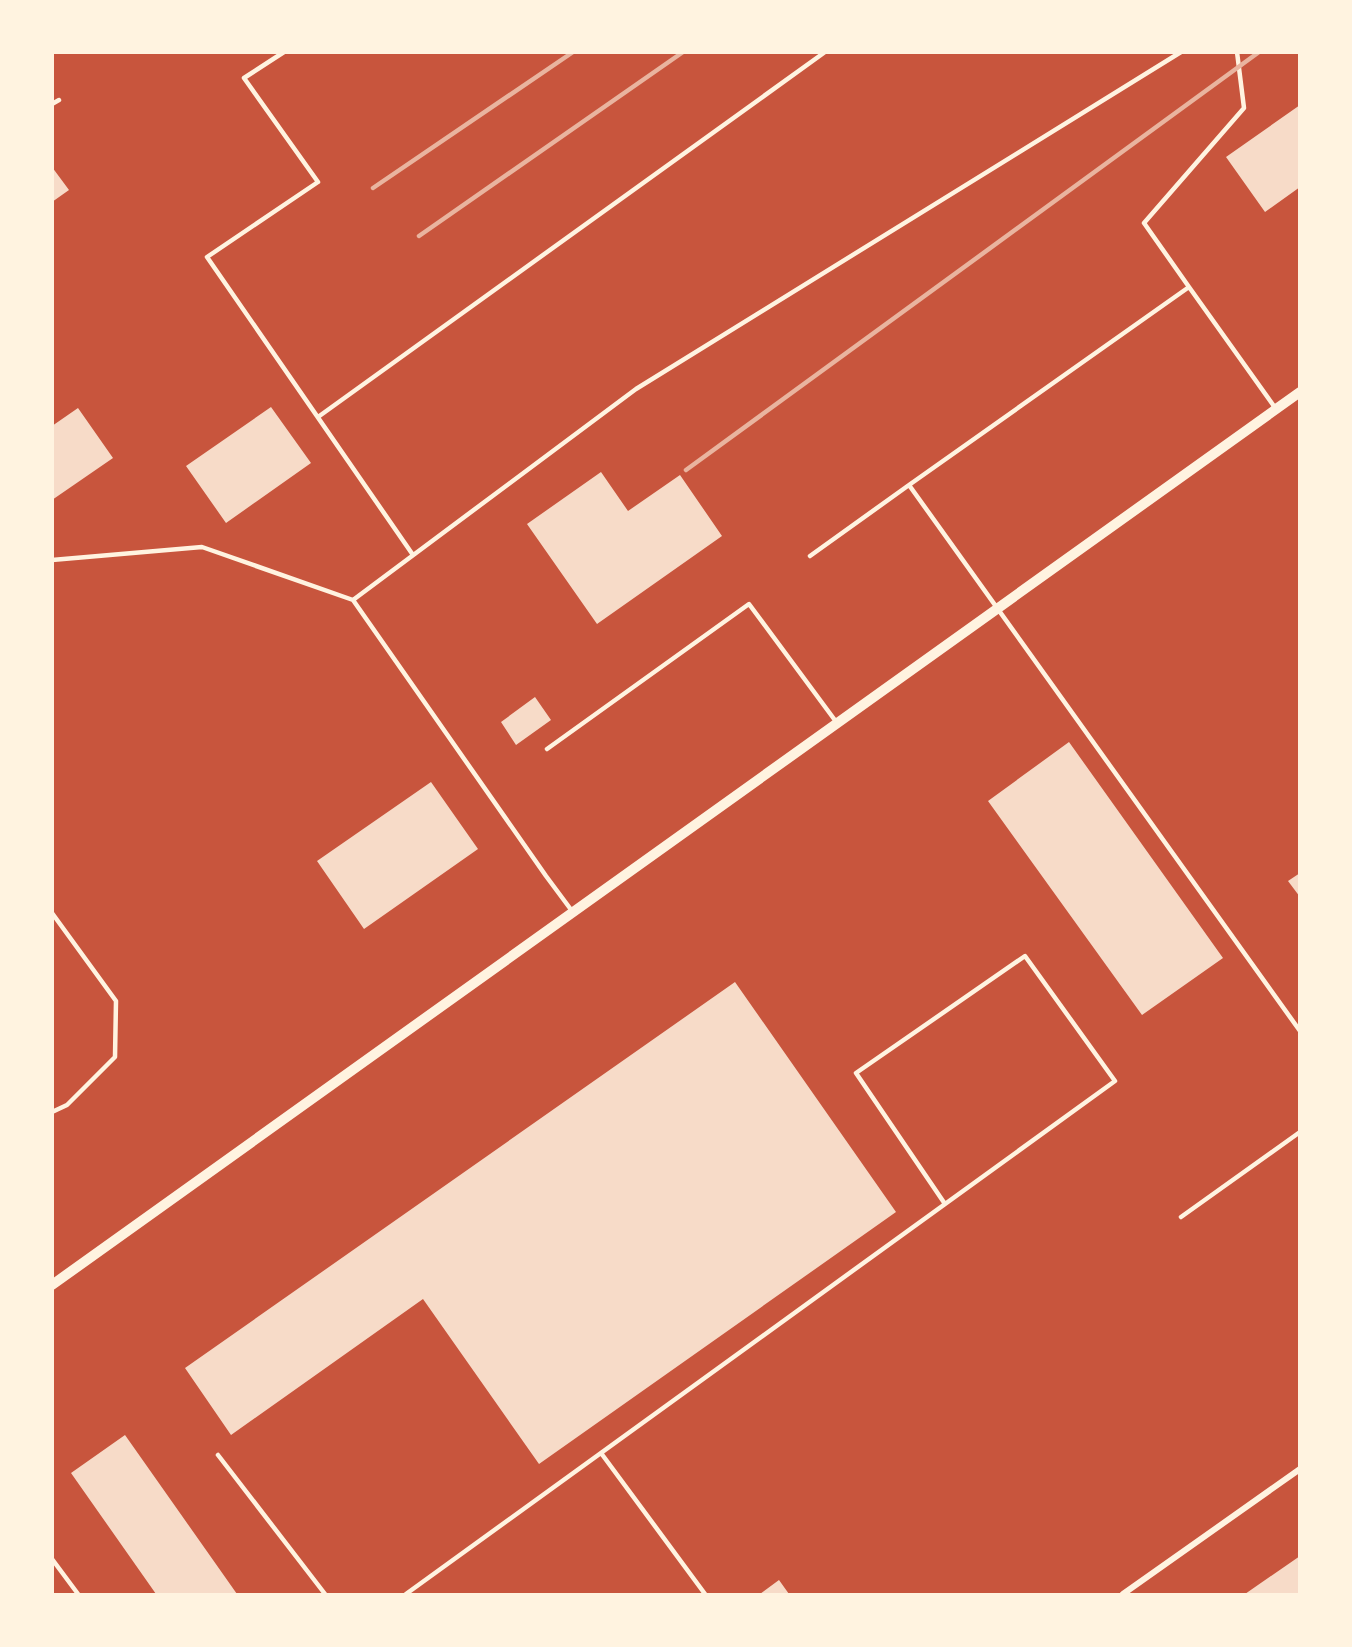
<svg xmlns="http://www.w3.org/2000/svg" width="1352" height="1647" font-family="'Sofia Sans Condensed',sans-serif">
	<style>
		.building { fill: #f7dbc8 }
		.lines { fill: none; stroke-linecap: round; stroke-linejoin: round }
		.service { stroke: #fff3e0; stroke-width: 4.5 }
		.minor { stroke: #fff3e0; stroke-width: 6 }
		.tertiary { stroke: #fff3e0; stroke-width: 10 }
		.rail { stroke: #e9b49f; stroke-width: 4.5 }
	</style>
	<rect width="100%" height="100%" fill="#c8553d"/>
	<path class="building" d="M 1300,105 L 1300,187 L 1265,212 L 1226,157 Z
		M 52,167 L 69,190 L 52,202 Z
		M 271,407 L 311,463 L 226,523 L 186,466 Z
		M 78,408 L 113,458 L 52,500 L 52,426 Z
		M 601,472 L 628,511 L 680,475 L 722,536 L 597,624 L 527,524 Z
		M 535,697 L 551,720 L 516,745 L 501,722 Z
		M 1069,742 L 1223,958 L 1142,1015 L 988,801 Z
		M 431,782 L 478,849 L 364,929 L 317,861 Z
		M 1300,873 L 1300,897 L 1288,881 Z
		M 735,982 L 896,1212 L 539,1464 L 423,1299 L 231,1435 L 185,1368 Z
		M 125,1435 L 237,1594 L 156,1594 L 71,1473 Z
		M 1300,1556 L 1300,1594 L 1245,1594 Z
		M 779,1580 L 789,1594 L 760,1594 Z"/>
	<g class="lines">
		<path class="service" d="M 284,52 L 244,78 L 318,182 L 207,257 L 413,555
			M 52,104 L 59,100
			M 1189,287 L 1144,223 L 1244,108 L 1237,52
			M 1276,409 L 1189,287 L 909,485 L 1300,1031
			M 318,417 L 825,52
			M 810,556 L 909,485
			M 52,560 L 202,547 L 353,600
			M 547,749 L 749,604 L 837,723
			M 572,911 L 546,876 L 353,600 L 636,389 L 1181,52
			M 52,913 L 116,1001 L 115,1057 L 67,1105 L 52,1112
			M 1181,1217 L 1300,1132
			M 601,1453 L 705,1594
			M 218,1455 L 325,1594
			M 52,1559 L 78,1594
			M 406,1594 L 1115,1081 L 1025,956 L 856,1073 L 945,1204"/>
		<path class="minor" d="M 1123,1594 L 1300,1469"/>
		<path class="tertiary" d="M 52,1285 L 1300,392"/>
		<path class="rail" d="M 373,188 L 573,52
			M 419,236 L 683,52
			M 686,470 L 1259,52"/>
	</g>
	<rect width="1352" height="1647" fill="none" stroke="#fff3e0" stroke-width="108"/>
</svg>
